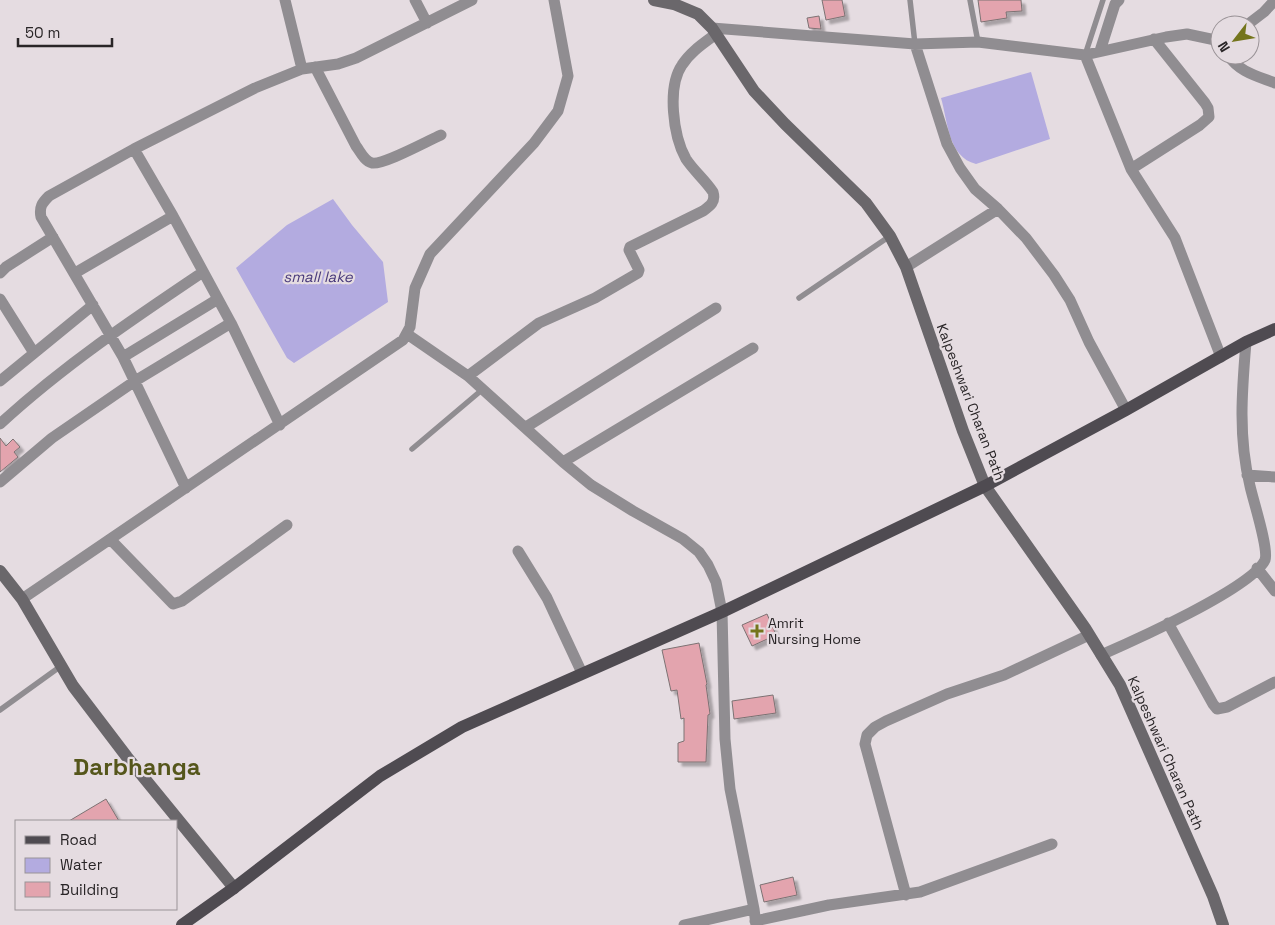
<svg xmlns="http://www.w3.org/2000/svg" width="1275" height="925" font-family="'Space Grotesk',sans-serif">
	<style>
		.water { fill: #b3abe0 }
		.building { fill: #e3a4ae; stroke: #7c7273; filter: url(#shadow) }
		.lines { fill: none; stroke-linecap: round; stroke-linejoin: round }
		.lane { stroke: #908d91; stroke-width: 5.5 }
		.street { stroke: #908d91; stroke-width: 11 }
		.secondary { stroke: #6a676b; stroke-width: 12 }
		.primary { stroke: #4f4b51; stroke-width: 12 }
		.poi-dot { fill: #74751c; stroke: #e5dce1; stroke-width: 2 }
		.labels { text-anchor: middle; stroke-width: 4.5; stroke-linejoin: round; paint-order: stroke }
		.street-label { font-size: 14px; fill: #292527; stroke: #e5dce1 }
		.poi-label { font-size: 14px; fill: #292527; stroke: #e5dce1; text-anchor: start }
		.water-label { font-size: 15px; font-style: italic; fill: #4a3b7c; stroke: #e5dce1 }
		.town-label { font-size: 24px; font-weight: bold; fill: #55561b; stroke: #e5dce1 }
	</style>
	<defs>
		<filter id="shadow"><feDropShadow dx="4" dy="4" stdDeviation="1" flood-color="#0004"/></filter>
	</defs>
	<rect width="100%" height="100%" fill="#e5dce1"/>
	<path class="water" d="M 1031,72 L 1050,139 L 976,164 C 948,157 948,122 941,98 Z
		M 333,199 L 352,225 L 383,262 L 388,302 L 294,363 L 287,358 L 236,268 L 287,225 Z"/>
	<path class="building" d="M 822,0 L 842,0 L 845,16 L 826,20 Z
		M 978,0 L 1021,0 L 1022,11 L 1006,12 L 1007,18 L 981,22 Z
		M 819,16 L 821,29 L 809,28 L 807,18 Z
		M 0,438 L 6,446 L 13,439 L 20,447 L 14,452 L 18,457 L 0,472 Z
		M 767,614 L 776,635 L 752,646 L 742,625 Z
		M 699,643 L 707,684 L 706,685 L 710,714 L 708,715 L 706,762 L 678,762 L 678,743 L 684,741 L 684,718 L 681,719 L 677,690 L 671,691 L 662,650 Z
		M 773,695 L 776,713 L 734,719 L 732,701 Z
		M 106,799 L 119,821 L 69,821 Z
		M 793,877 L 797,895 L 764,902 L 760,885 Z"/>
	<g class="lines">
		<path class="lane" d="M 910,0 L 915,44
			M 970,0 L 978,42
			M 1085,55 L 1103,0
			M 799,298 L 890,236
			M 412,449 L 483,389
			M 0,710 L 61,666"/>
		<path class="street" d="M 285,0 L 302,69
			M 415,0 L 427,23
			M 1247,25 L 1264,12 L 1275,0
			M 712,28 L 915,44 L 978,42 L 1085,55 L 1166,37 L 1187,34 L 1220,41
			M 915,44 L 947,144 L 960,168 L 975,189 L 998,209 L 1026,238 L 1054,275 L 1070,300 L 1089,342 L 1126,410
			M 1100,51 L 1115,4 L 1119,0
			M 1085,55 L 1131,169 L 1175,238 L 1221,357
			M 1228,55 C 1239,72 1257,76 1275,83
			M 315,67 L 356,146 C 360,151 364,161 372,163 C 384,165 427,141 441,135
			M 134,149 L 173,216 L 231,323 L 280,425
			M 1131,169 L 1200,125 L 1209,117 L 1208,108 L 1205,103 L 1154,39
			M 906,267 L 998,209
			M 0,273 L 6,267 L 53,237
			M 75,273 L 173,216
			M 0,299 L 34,353
			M 407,334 L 468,376 L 563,462 L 591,485 L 633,511 L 683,539 L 699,552 L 708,565 L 716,582 L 722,612 L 725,739 L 730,789 L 754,909 L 756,925
			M 123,357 L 218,299
			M 468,376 L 539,323 L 595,298 L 638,273 L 639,270 L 629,250 L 630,247 L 703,211 C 710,206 716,202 713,192 C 705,180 694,171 686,159 C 673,136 667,87 682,65 C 690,52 704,43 716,34
			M 0,381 L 93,305
			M 0,424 C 63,366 133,319 203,272
			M 526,427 L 716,308
			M 563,462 L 753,348
			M 1247,475 L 1275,477
			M 0,482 L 52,438 L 135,381 L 231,323
			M 186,488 L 123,357 L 41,217 C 39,207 42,203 49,196 L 134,149 L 255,88 L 302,69 L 338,64 L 356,58 L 472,0
			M 110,539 L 173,604 L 182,601 L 287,525
			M 518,551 L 547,598 L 582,673
			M 1257,568 L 1275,591
			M 22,599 L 403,340 L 410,327 L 415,288 L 430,254 L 534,143 L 558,111 L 568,76 L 554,0
			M 1168,623 L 1213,704 L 1217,709 L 1227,707 L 1275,682
			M 1101,655 C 1133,641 1252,588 1265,560 C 1269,549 1253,500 1250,486 C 1238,437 1242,390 1246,342
			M 906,895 L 865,744 L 867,735 L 875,727 L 886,721 L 947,694 L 1004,675 L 1089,635
			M 755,921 L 829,905 L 920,892 L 1052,844
			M 684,925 L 754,909"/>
		<path class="secondary" d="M 654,0 L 674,4 L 698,14 L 712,28 L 754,91 L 785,124 L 866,203 L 890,236 L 906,267 L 963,431 L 985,486 L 1085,628 L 1120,685 L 1213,896 L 1223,925
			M 0,571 L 22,599 L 73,686 L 127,757 L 234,888"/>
		<path class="primary" d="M 182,925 L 234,888 L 380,776 L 462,727 L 722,612 L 985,486 L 1126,410 L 1246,342 L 1275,329"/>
	</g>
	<path class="poi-dot" d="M754.5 623.5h5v5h5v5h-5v5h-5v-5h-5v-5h5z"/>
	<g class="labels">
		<g class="street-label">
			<text transform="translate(971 402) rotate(69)" y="5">Kalpeshwari Charan Path</text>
			<text transform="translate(1166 753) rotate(66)" y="5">Kalpeshwari Charan Path</text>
		</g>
		<g class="poi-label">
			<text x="768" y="628">Amrit<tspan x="768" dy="16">Nursing Home</tspan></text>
		</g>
		<g class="water-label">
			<text x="318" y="282">small lake</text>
		</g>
		<g class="town-label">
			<text x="137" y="775">Darbhanga</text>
		</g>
	</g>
	<rect x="15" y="820" width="162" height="90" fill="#e5dce1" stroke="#9a9397"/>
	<rect x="25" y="836" width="25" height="8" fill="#4f4b51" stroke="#9a9397"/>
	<text x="60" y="845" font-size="15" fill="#292527">Road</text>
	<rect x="25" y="858" width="25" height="15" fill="#b3abe0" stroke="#9a9397"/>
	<text x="60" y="870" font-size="15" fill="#292527">Water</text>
	<rect x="25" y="882" width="25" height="15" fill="#e3a4ae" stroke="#9a9397"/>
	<text x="60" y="895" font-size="15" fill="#292527">Building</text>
	<g transform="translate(1235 40) rotate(239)"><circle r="24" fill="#e5dce1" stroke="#9a9397"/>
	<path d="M0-4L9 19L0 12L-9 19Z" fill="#74751c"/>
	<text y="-8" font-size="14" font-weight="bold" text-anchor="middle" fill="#292527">N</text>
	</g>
	<path d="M18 38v8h94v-8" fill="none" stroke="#292527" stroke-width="2.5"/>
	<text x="25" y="38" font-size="15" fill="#292527" stroke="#e5dce1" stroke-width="4" paint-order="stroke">50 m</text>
</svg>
